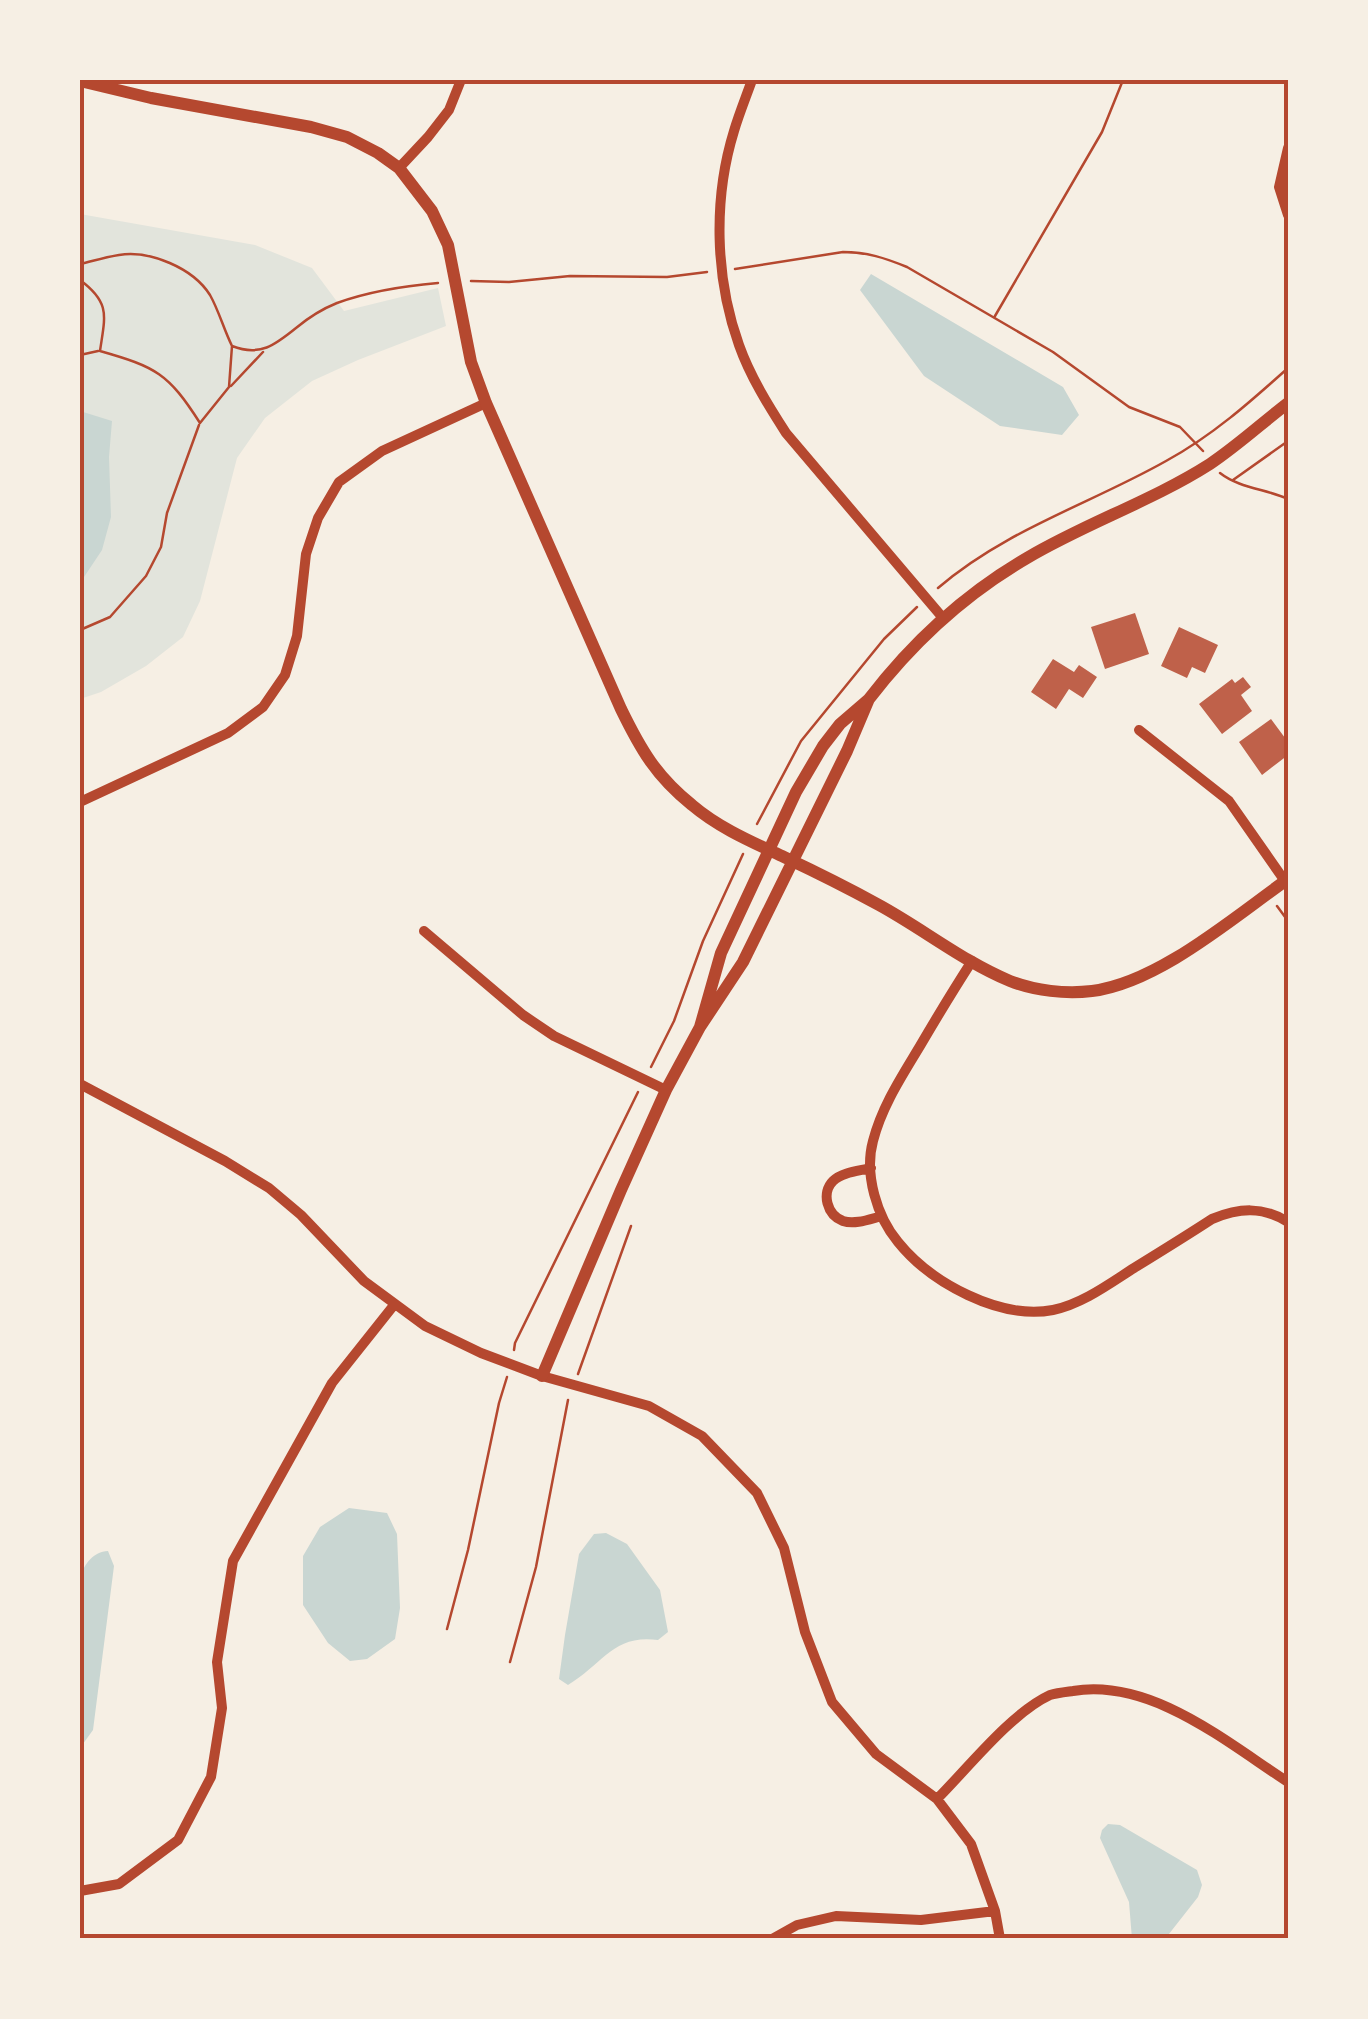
<svg xmlns="http://www.w3.org/2000/svg" width="1368" height="2019" font-family="Raleway,sans-serif">
	<style>
		.green { fill: #e2e4dc }
		.water { fill: #c9d6d2 }
		.building { fill: #bf614a }
		.lines { fill: none; stroke-linecap: round; stroke-linejoin: round }
		.path { stroke: #b5482f; stroke-width: 2.5 }
		.minor { stroke: #b5482f; stroke-width: 10 }
		.tertiary { stroke: #b5482f; stroke-width: 12 }
		.neatline { fill: none; stroke: #b5482f; stroke-width: 4 }
	</style>
	<rect width="100%" height="100%" fill="#f6efe4"/>
	<path class="green" d="M 80,214 L 255,245 L 312,268 L 344,311 L 438,288 L 446,326 L 358,360 L 312,381 L 265,418 L 237,458 L 200,601 L 183,637 L 146,666 L 101,692 L 80,699 Z"/>
	<path class="water" d="M 871,274 L 1063,387 L 1079,415 L 1062,435 L 1000,426 L 924,376 L 860,290 Z
		M 80,411 L 112,421 L 109,457 L 111,517 L 102,550 L 80,583 Z
		M 349,1508 L 387,1513 L 397,1534 L 400,1608 L 395,1639 L 367,1659 L 350,1661 L 328,1643 L 303,1605 L 303,1556 L 320,1527 Z
		M 606,1533 L 627,1544 L 660,1590 L 668,1632 L 658,1640 C 613,1634 603,1664 568,1685 L 559,1679 L 565,1635 L 579,1554 L 594,1534 Z
		M 108,1551 L 114,1566 L 93,1730 L 80,1748 L 80,1577 C 85,1563 93,1552 108,1551 Z
		M 1108,1824 L 1120,1825 L 1197,1870 L 1202,1885 L 1198,1897 L 1165,1939 L 1132,1939 L 1129,1902 L 1100,1838 L 1102,1830 Z"/>
	<path class="building" d="M 1135,613 L 1149,654 L 1105,669 L 1091,627 Z
		M 1179,627 L 1218,645 L 1205,673 L 1192,667 L 1187,678 L 1161,666 Z
		M 1053,659 L 1074,672 L 1079,665 L 1097,677 L 1083,698 L 1069,689 L 1056,709 L 1031,692 Z
		M 1243,677 L 1251,687 L 1241,695 L 1252,711 L 1222,734 L 1199,704 L 1232,679 L 1235,683 Z
		M 1271,719 L 1288,742 L 1288,755 L 1262,775 L 1239,742 Z"/>
	<g class="lines">
		<path class="path" d="M 80,264 C 93,261 106,257 119,255 C 150,250 193,268 210,295 C 219,311 224,330 232,346 C 260,357 275,345 296,328 C 308,318 322,309 337,303 C 370,291 403,286 438,283
			M 735,269 L 843,252 C 867,252 885,258 907,267 L 1053,352 L 1129,407 L 1180,427 L 1203,451
			M 80,280 C 111,303 105,316 100,351 C 156,367 168,373 200,423 L 229,387 L 232,346
			M 471,281 L 509,282 L 570,276 L 667,277 L 707,272
			M 995,316 L 1102,132 L 1123,80
			M 80,355 L 98,351
			M 231,386 L 263,352
			M 1220,473 C 1239,488 1266,489 1288,499
			M 1233,480 L 1288,441
			M 938,588 C 1005,530 1090,504 1166,461 C 1212,436 1250,402 1288,368
			M 80,630 L 110,617 L 146,576 L 161,547 L 167,513 L 199,425
			M 757,824 L 801,741 L 884,639 L 917,607
			M 1277,906 L 1288,921
			M 651,1067 L 674,1021 L 703,941 L 743,854
			M 514,1350 L 515,1343 L 638,1092
			M 578,1374 L 631,1226
			M 447,1629 L 468,1550 L 499,1403 L 507,1377
			M 510,1662 L 536,1567 L 568,1400"/>
		<path class="minor" d="M 752,80 C 746,97 739,114 734,131 C 713,199 715,278 739,345 C 750,376 768,405 786,433 L 943,618
			M 1288,148 L 1279,187 L 1288,215
			M 399,168 L 428,137 L 449,110 L 461,80
			M 1139,730 L 1229,801 L 1287,884
			M 80,802 L 228,733 L 263,707 L 285,675 L 297,636 L 306,554 L 318,518 L 339,482 L 382,451 L 486,403
			M 424,931 L 523,1015 L 554,1036 L 666,1090
			M 972,961 C 954,989 937,1017 920,1046 C 902,1076 882,1106 873,1141 C 864,1174 877,1217 898,1242 C 931,1283 1000,1320 1053,1310 C 1082,1304 1109,1284 1134,1268 C 1160,1252 1186,1236 1212,1219 C 1239,1208 1262,1206 1288,1222
			M 80,1084 L 225,1161 L 269,1188 L 301,1215 L 364,1281 L 425,1326 L 481,1353 L 542,1376 L 649,1406 L 702,1436 L 757,1493 L 784,1548 L 805,1632 L 832,1702 L 876,1754 L 937,1799 L 971,1844 L 995,1911 L 1000,1939
			M 871,1168 C 859,1171 842,1172 833,1181 C 821,1193 827,1215 843,1221 C 855,1225 870,1219 882,1216
			M 937,1799 C 968,1768 1011,1713 1050,1695 C 1057,1693 1066,1692 1073,1691 C 1151,1678 1226,1742 1288,1782
			M 80,1891 L 119,1884 L 178,1840 L 211,1777 L 222,1708 L 217,1662 L 233,1561 L 332,1383 L 394,1305
			M 772,1939 L 797,1925 L 836,1916 L 921,1920 L 995,1911"/>
		<path class="tertiary" d="M 80,81 L 151,98 L 311,127 L 347,137 L 378,153 L 399,168 L 432,211 L 448,245 L 471,362 L 486,403 L 621,709 C 641,750 656,776 692,805 C 719,828 752,842 784,857 C 816,872 848,888 879,905 C 923,929 964,962 1010,981 C 1035,991 1066,994 1092,991 C 1158,983 1234,917 1288,879
			M 869,699 C 912,643 965,594 1027,558 C 1086,523 1152,501 1210,464 C 1237,446 1262,423 1288,403
			M 542,1376 L 621,1190 L 666,1090 L 700,1027 L 743,962 L 847,751 L 869,699 L 840,724 L 823,746 L 796,792 L 721,953 L 700,1027"/>
	</g>
	<rect width="1368" height="2019" fill="none" stroke="#f6efe4" stroke-width="165"/>
	<rect x="82" y="82" width="1204" height="1854" class="neatline"/>
</svg>
